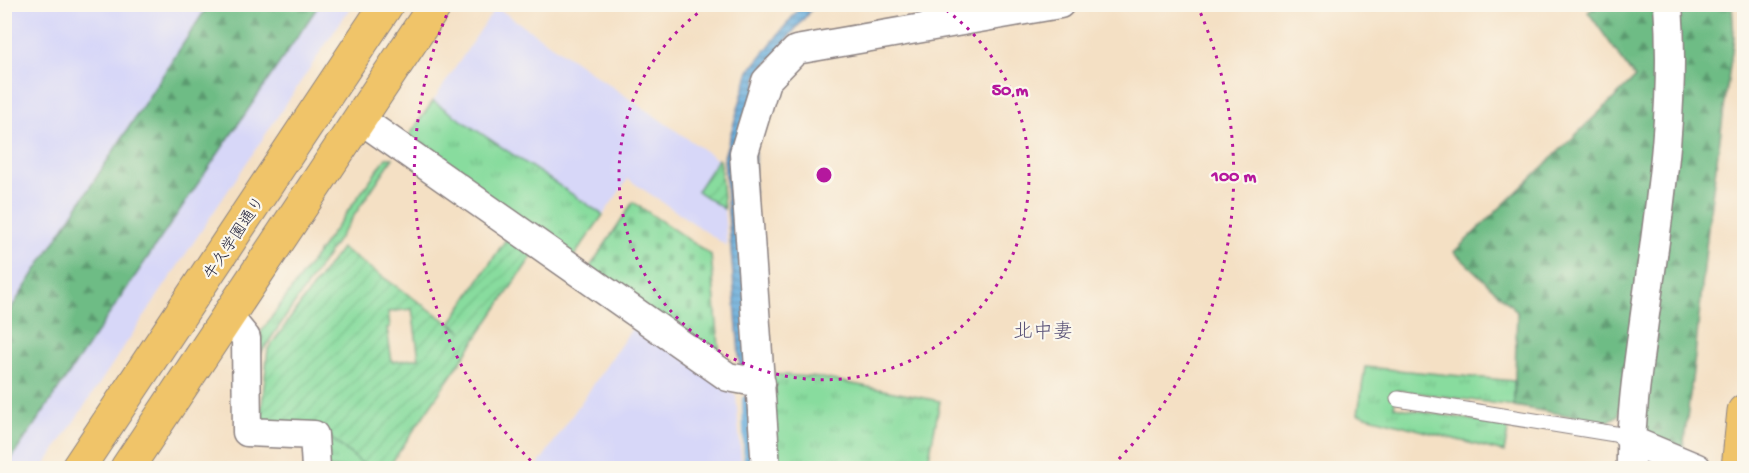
<svg xmlns="http://www.w3.org/2000/svg" width="1749" height="473" font-family="'Gochi Hand','Klee One',sans-serif">
	<style>
		.built { fill: #d7d7f8 }
		.grass { fill: url(#grass-tufts); stroke: #557f6c; stroke-width: 1.5 }
		.forest { fill: url(#forest-firs); stroke: #486f60; stroke-width: 1.5 }
		.cemetery { fill: url(#cemetery-stones); stroke: #557f6c; stroke-width: 1.5 }
		.garden { fill: url(#garden-furrows); stroke: #557f6c; stroke-width: 1.5; fill-rule: evenodd }
		.water { fill: url(#water-rules); stroke: #43668b; stroke-width: 1.5 }
		.lines { fill: none; stroke-linecap: round; stroke-linejoin: round }
		.stream { stroke: #64abdb; stroke-width: 8 }
		.lane-casing { stroke: #8b8180; stroke-width: 17 }
		.street-casing { stroke: #8b8180; stroke-width: 31 }
		.highway-casing { stroke: #8b8180; stroke-width: 35 }
		.lane { stroke: #fff; stroke-width: 15 }
		.street { stroke: #fff; stroke-width: 28 }
		.highway { stroke: #f0c469; stroke-width: 33 }
		.ring { fill: none; stroke: #b5179e; stroke-width: 3; stroke-dasharray: 3 6 }
		.labels { text-anchor: middle; stroke-width: 4.5; stroke-linejoin: round; paint-order: stroke }
		.street-label { font-size: 16px; fill: #22223b; stroke: #fbf7ec }
		.quarter-label { font-size: 20px; fill: #5b5479; stroke: #fbf7ec }
		.centre { fill: #b5179e; stroke: #fbf7ec; stroke-width: 3 }
		.ring-label { font-size: 18px; text-anchor: middle; font-weight: bold; fill: #b5179e; stroke: #fbf7ec; stroke-width: 4.5; stroke-linejoin: round; paint-order: stroke }
	</style>
	<defs>
		<pattern id="grass-tufts" width="24" height="20" patternUnits="userSpaceOnUse" patternTransform="scale(1.5)"><rect width="24" height="20" fill="#88dc9e"/><path d="M3 7l-1-3M5 7V3M7 7l1-3M15 17l-1-3M17 17v-4M19 17l1-3" fill="none" stroke="#75bc89"/></pattern>
		<pattern id="forest-firs" width="22" height="20" patternUnits="userSpaceOnUse" patternTransform="scale(1.5)"><rect width="22" height="20" fill="#6ebc85"/><path d="M5 1l3.5 6h-7zM16 11l3.5 6h-7z" fill="#5a986e"/></pattern>
		<pattern id="cemetery-stones" width="16" height="16" patternUnits="userSpaceOnUse" patternTransform="scale(1.5)"><rect width="16" height="16" fill="#88dc9e"/><path d="M2 7V4a2 2 0 0 1 4 0v3zM10 15v-3a2 2 0 0 1 4 0v3z" fill="#75bc89"/></pattern>
		<pattern id="garden-furrows" width="10" height="10" patternUnits="userSpaceOnUse" patternTransform="scale(1.5)"><rect width="10" height="10" fill="#88dc9e"/><path d="M-1 1l2-2M0 10L10 0M9 11l2-2" fill="none" stroke="#75bc89"/></pattern>
		<pattern id="water-rules" width="6" height="5" patternUnits="userSpaceOnUse" patternTransform="scale(1.5)"><rect width="6" height="5" fill="#64abdb"/><path d="M0 2.5h6" fill="none" stroke="#528bb3"/></pattern>
	</defs>
	<rect width="100%" height="100%" fill="#fbf7ec"/>
	<filter id="ink" filterUnits="userSpaceOnUse"><feTurbulence type="fractalNoise" baseFrequency=".0167" numOctaves="2"/><feDisplacementMap in="SourceGraphic" scale="12" xChannelSelector="R" yChannelSelector="G"/><feConvolveMatrix kernelMatrix="1 2 1 2 8 2 1 2 1" color-interpolation-filters="sRGB"/></filter>
	<filter id="wash" filterUnits="userSpaceOnUse"><feTurbulence type="fractalNoise" baseFrequency=".008" numOctaves="4" result="noise"/><feDisplacementMap in="SourceGraphic" scale="24" xChannelSelector="R" yChannelSelector="G"/><feGaussianBlur stdDeviation="1.35" result="paint"/><feColorMatrix in="noise" values="0 0 0 0 0 0 0 0 0 0 0 0 0 0 0 0 0 1.4 0 .05"/><feComposite in="paint" operator="in"/></filter>
	<g filter="url(#wash)">
		<rect width="100%" height="100%" fill="#f4e0c4"/>
		<path class="built" d="M 4,5 L 352,5 L 43,468 L 5,468 Z
			M 496,7 L 720,161 L 727,246 L 628,179 L 603,215 L 433,101 Z
			M 635,324 L 736,395 L 742,468 L 536,468 Z"/>
		<path class="grass" d="M 433,101 L 603,215 L 572,259 L 404,143 Z
			M 386,158 L 393,158 L 261,353 L 261,332 Z
			M 1365,367 L 1514,381 L 1514,406 L 1397,390 L 1394,407 L 1509,426 L 1504,452 L 1358,414 Z
			M 770,374 L 822,378 L 940,401 L 927,468 L 775,468 Z
			M 323,432 L 368,468 L 325,468 Z"/>
		<path class="forest" d="M 209,4 L 319,5 L 5,468 L 5,318 Z
			M 1597,5 L 1653,5 L 1658,62 L 1657,152 L 1619,415 L 1607,422 L 1514,406 L 1517,311 L 1454,252 L 1635,78 L 1588,12 Z
			M 1677,5 L 1732,5 L 1734,37 L 1709,218 L 1695,356 L 1683,449 L 1645,435 L 1642,415 Z"/>
		<path class="cemetery" d="M 633,202 L 711,255 L 720,359 L 588,270 Z"/>
		<path class="garden" d="M 718,159 L 720,161 L 724,209 L 697,191 Z
			M 506,239 L 533,255 L 388,468 L 368,468 L 323,432 L 272,427 L 261,415 L 268,349 L 341,248 L 462,332 L 451,322 ZM 412,309 L 419,358 L 392,362 L 387,328 L 390,327 L 388,312 Z"/>
		<path class="water" d="M 802,5 L 815,5 L 757,76 L 749,365 L 740,368 L 724,157 L 749,71 Z"/>
		<g class="lines">
			<path class="stream" d="M 746,400 L 748,468"/>
		</g>
	</g>
	<g filter="url(#ink)">
		<g class="lines">
			<g class="lane-casing">
				<path id="lane" d="M 1398,399 L 1615,434 L 1630,440"/>
			</g>
			<g class="street-casing">
				<path id="street" d="M 360,119 L 728,377 L 761,383
					M 228,316 L 246,338 L 247,432 L 314,435 L 316,468
					M 1630,440 L 1697,468
					M 766,468 L 744,153 L 766,81 L 796,50 L 1060,4
					M 1631,468 C 1630,416 1638,366 1645,314 C 1659,211 1676,108 1668,4"/>
			</g>
			<g class="highway-casing">
				<path id="highway" d="M 78,468 L 387,4
					M 127,468 L 436,4
					M 1738,468 L 1744,411"/>
			</g>
			<use href="#lane" class="lane"/>
			<use href="#street" class="street"/>
			<use href="#highway" class="highway"/>
		</g>
	</g>
	<g class="ring">
		<path d="M939 5A205 205 0 1 1 709 5"/>
		<path d="M537 467A410 410 0 0 1 451 5M1197 5A410 410 0 0 1 1111 467"/>
	</g>
	<g class="labels">
		<g class="street-label">
			<text transform="translate(233 237) rotate(-56)" y="6">牛久学園通り</text>
		</g>
		<g class="quarter-label">
			<text x="1043" y="337">北中妻</text>
		</g>
	</g>
	<circle cx="824" cy="175" r="9" class="centre"/>
	<g class="ring-label">
		<text x="1010" y="95">50 m</text>
		<text x="1234" y="181">100 m</text>
	</g>
	<rect width="1749" height="473" fill="none" stroke="#fbf7ec" stroke-width="24"/>
</svg>
